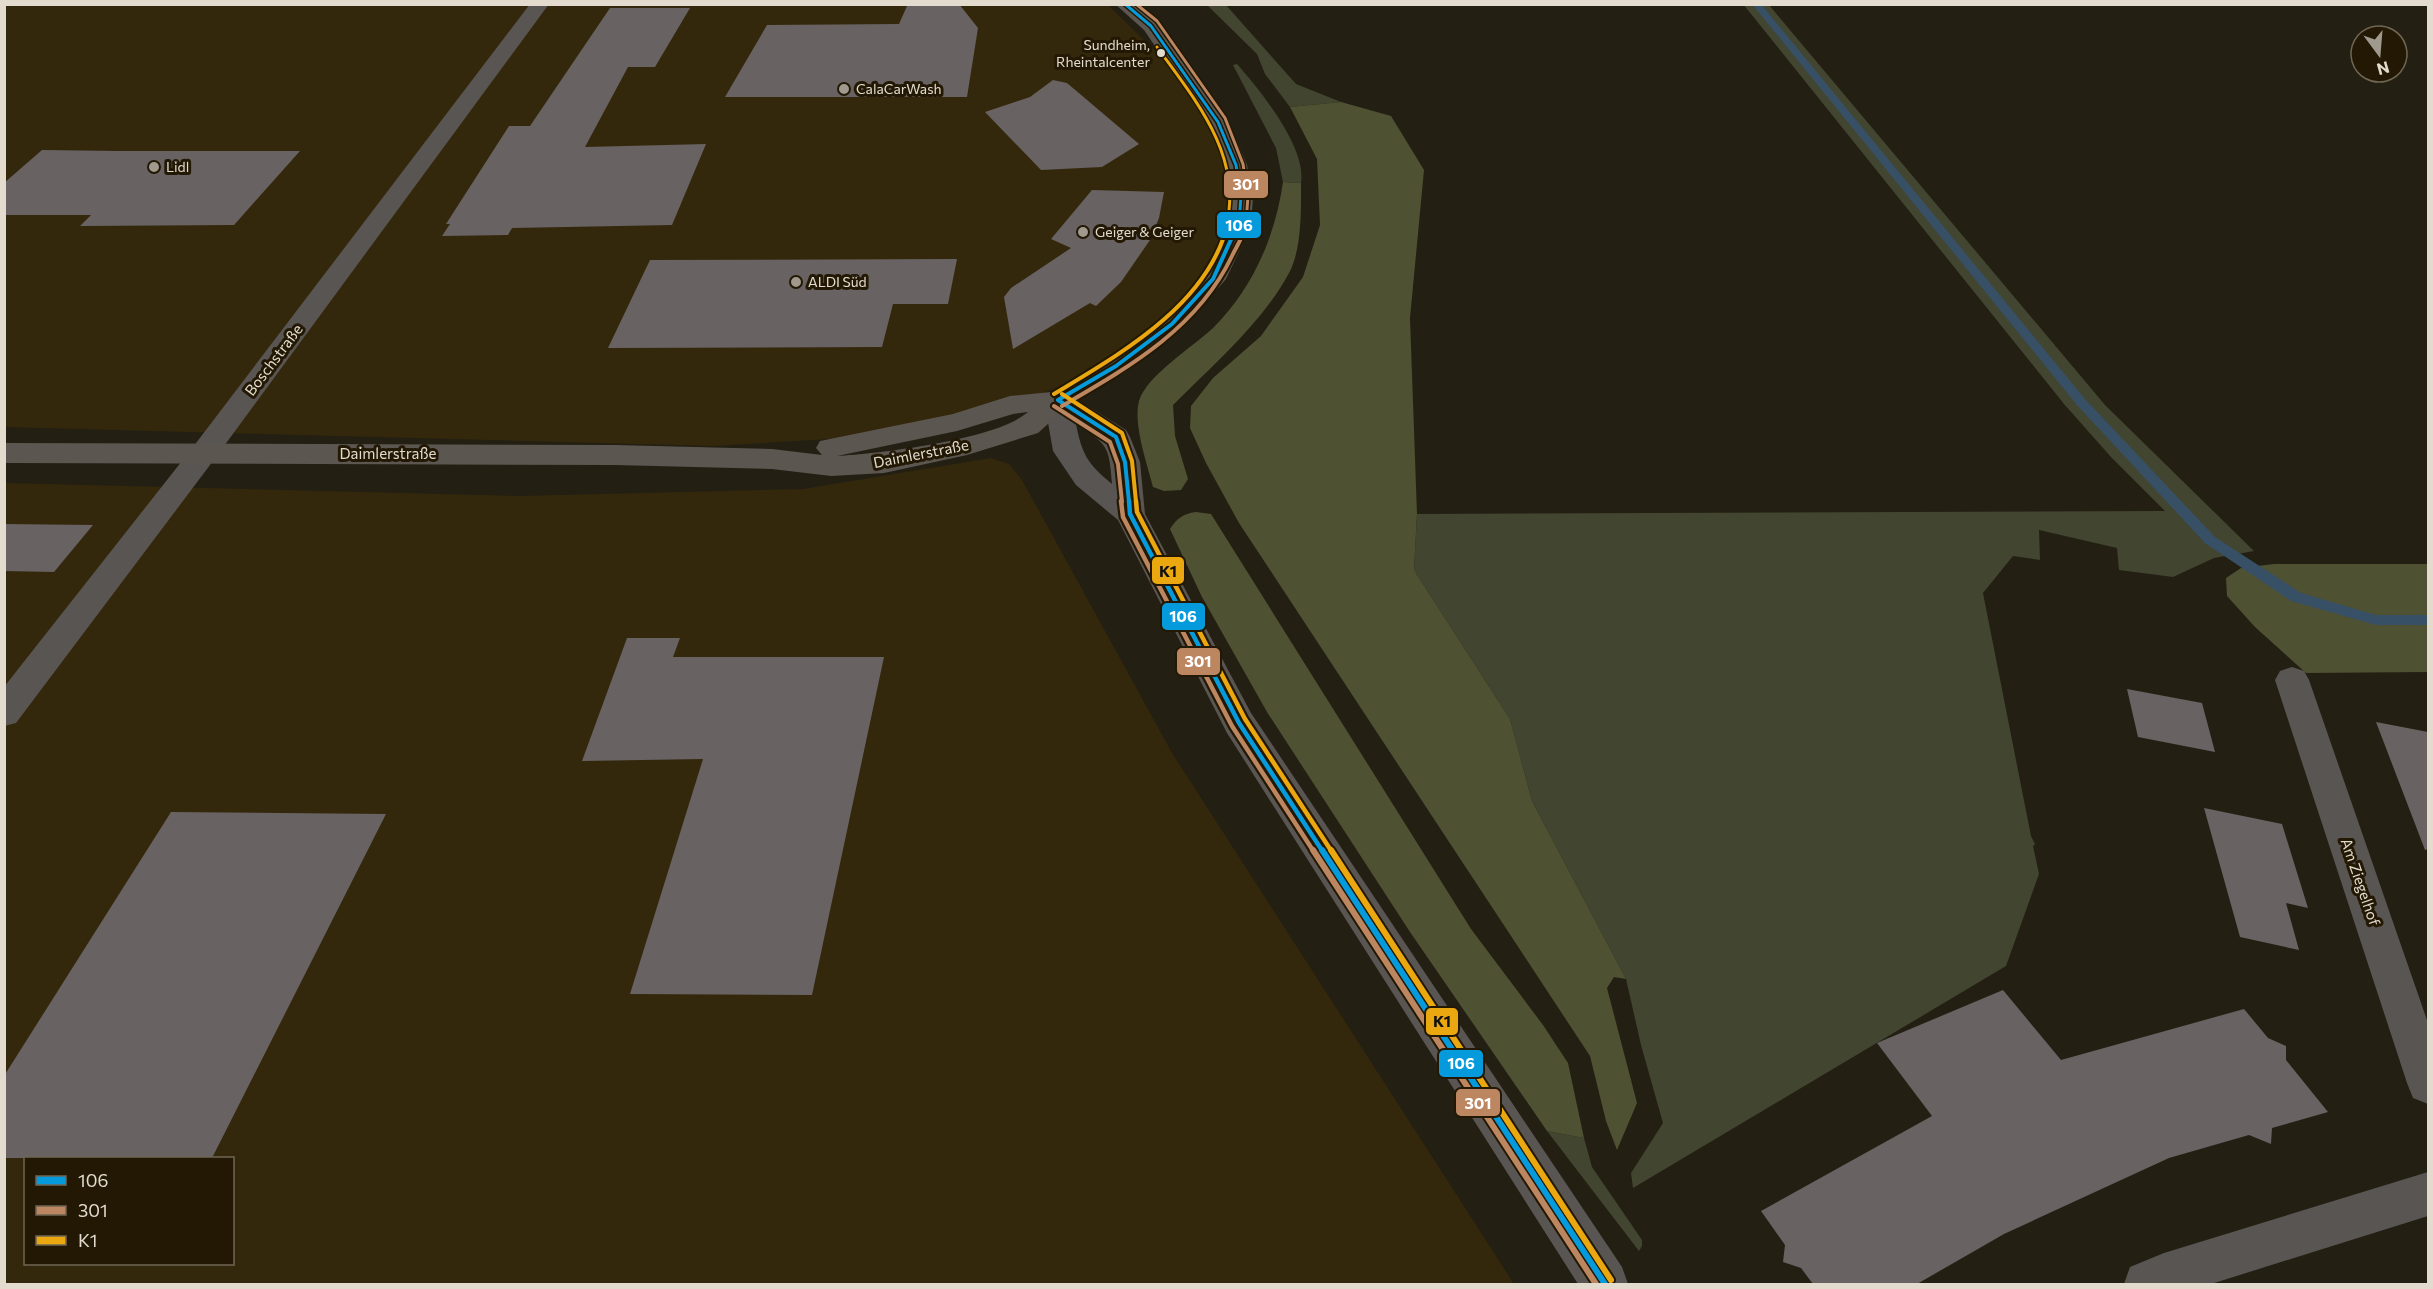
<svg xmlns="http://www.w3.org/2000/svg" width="2433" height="1289" font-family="Commissioner,sans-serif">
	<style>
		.built { fill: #34280c; fill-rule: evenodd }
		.green { fill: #424530 }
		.forest { fill: #4e5132 }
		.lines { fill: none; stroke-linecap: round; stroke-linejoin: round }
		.stream { fill: #385065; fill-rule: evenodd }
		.building { fill: #686262 }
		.minor { fill: #595552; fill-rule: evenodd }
		.primary { fill: #5b5650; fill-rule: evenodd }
		.bus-1-far3-casing { stroke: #221803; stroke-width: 6 }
		.bus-1-far2-casing { stroke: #221803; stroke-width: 8 }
		.bus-1-far1-casing { stroke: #221803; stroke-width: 9 }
		.bus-1-casing { stroke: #221803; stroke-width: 10 }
		.bus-2-far3-casing { stroke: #221803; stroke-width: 6 }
		.bus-2-far2-casing { stroke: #221803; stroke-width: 8 }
		.bus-2-far1-casing { stroke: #221803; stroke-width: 9 }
		.bus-2-casing { stroke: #221803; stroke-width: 10 }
		.bus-3-far3-casing { stroke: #221803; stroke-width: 6 }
		.bus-3-far2-casing { stroke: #221803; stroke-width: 8 }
		.bus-3-far1-casing { stroke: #221803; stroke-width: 9 }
		.bus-3-casing { stroke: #221803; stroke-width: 10 }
		.bus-1-far3 { stroke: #059adb; stroke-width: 3 }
		.bus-1-far2 { stroke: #059adb; stroke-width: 4 }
		.bus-1-far1 { stroke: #059adb; stroke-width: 4.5 }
		.bus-1 { stroke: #059adb; stroke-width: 6 }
		.bus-2-far3 { stroke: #bb8660; stroke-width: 3 }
		.bus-2-far2 { stroke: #bb8660; stroke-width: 4 }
		.bus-2-far1 { stroke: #bb8660; stroke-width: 4.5 }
		.bus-2 { stroke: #bb8660; stroke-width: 6 }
		.bus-3-far3 { stroke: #eaa70f; stroke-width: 3 }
		.bus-3-far2 { stroke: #eaa70f; stroke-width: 4 }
		.bus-3-far1 { stroke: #eaa70f; stroke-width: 4.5 }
		.bus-3 { stroke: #eaa70f; stroke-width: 6 }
		.bus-dot { fill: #e2dbce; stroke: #221803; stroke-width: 2 }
		.poi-dot { fill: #a0998d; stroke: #221803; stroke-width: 2 }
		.labels { text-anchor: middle; stroke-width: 6; stroke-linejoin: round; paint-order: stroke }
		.bus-label { font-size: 14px; fill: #e2dbce; stroke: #221803; text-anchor: end }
		.far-poi-label { font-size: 14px; fill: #e2dbce; stroke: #221803; text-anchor: start }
		.street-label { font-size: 15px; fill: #e2dbce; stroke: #221803 }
		.line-badge { stroke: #221803; stroke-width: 2 }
		.badge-label { font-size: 16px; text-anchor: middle; font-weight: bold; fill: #fff }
		.pale-badge-label { font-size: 16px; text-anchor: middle; font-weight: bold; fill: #111 }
	</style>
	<rect width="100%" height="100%" fill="#241f13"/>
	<path class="built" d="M 5,5 L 1108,5 L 1184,79 L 1243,176 L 1213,279 L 1116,366 L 1010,405 L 912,434 L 714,446 L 5,427 Z
		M 991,458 L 1009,464 L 1022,480 L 1172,753 L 1514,1284 L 5,1284 L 5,483 L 520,496 L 803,489 ZM 26,1158 L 232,1158 L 232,1264 L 26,1264 Z"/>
	<path class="green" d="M 1743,4 L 1769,5 L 2105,405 L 2254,551 L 2214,558 L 2173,577 L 2119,570 L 2117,548 L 2039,530 L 2040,560 L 2013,556 L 1983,593 L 2031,836 L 2035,844 L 2033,846 L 2039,874 L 2006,966 L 1633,1188 L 1631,1173 L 1663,1123 L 1641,1045 L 1626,979 L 1532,801 L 1510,719 L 1414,570 L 1417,514 L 2165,511 L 2111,457 L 2064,404 Z
		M 1207,5 L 1226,5 L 1296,84 L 1341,102 L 1290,107 L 1265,74 L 1257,54 Z
		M 1237,64 C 1260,90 1307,148 1301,183 L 1283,182 L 1276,148 L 1233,65 Z
		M 1547,1131 L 1584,1138 L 1592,1167 L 1642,1240 L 1642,1246 L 1639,1251 Z"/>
	<path class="forest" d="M 1341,102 L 1391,116 L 1424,170 L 1410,318 L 1417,514 L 1414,570 L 1510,719 L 1532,801 L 1626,979 L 1614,977 L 1607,988 L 1637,1103 L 1617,1150 L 1606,1121 L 1590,1056 L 1239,523 L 1206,463 L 1190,428 L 1191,406 L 1213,378 L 1261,336 L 1303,277 L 1320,225 L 1317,159 L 1290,107 Z
		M 1283,182 L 1301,183 C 1301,210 1302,249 1289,273 C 1263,322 1212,366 1173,405 L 1175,436 L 1188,479 L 1181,490 L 1164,491 L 1153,487 C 1147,463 1133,425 1139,401 C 1146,376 1194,346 1213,328 C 1253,288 1275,237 1283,182 Z
		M 1196,512 L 1211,514 L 1471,929 L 1543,1025 L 1568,1063 L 1584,1138 L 1547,1131 L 1410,932 L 1267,712 L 1202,597 L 1170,529 C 1177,518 1183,514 1196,512 Z
		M 2274,564 L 2428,564 L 2428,672 L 2306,673 L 2255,627 L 2227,596 L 2226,578 L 2241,568 Z"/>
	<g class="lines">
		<path class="stream" d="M 1752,4 L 1761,4 L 2085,399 L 2215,537 L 2301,593 L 2376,615 L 2428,615 L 2428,625 L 2376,625 L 2291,601 L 2205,543 L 2077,405 Z"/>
	</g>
	<path class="building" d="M 918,4 L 959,4 L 978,28 L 967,97 L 725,97 L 767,25 L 899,24 L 907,6 Z
		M 610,8 L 690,8 L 655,67 L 628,67 L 585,147 L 706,144 L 672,225 L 512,228 L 508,235 L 442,236 L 450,224 L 446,224 L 509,126 L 530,126 Z
		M 1053,80 L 1067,83 L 1139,144 L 1102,167 L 1041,170 L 985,112 L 1030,97 Z
		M 42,150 L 119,151 L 300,151 L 234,225 L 80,226 L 91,215 L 4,215 L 4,183 Z
		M 1092,190 L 1164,192 L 1159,218 L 1150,240 L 1121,282 L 1096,306 L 1090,303 L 1013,349 L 1004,297 L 1011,288 L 1071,248 L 1051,239 Z
		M 957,259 L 948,304 L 893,304 L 882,347 L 608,348 L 650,260 Z
		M 4,524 L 93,525 L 54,572 L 4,571 Z
		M 627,638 L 680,638 L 673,657 L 884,657 L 812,995 L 630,994 L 703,759 L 582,761 Z
		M 2127,689 L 2202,703 L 2215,752 L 2138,737 Z
		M 2376,722 L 2428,732 L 2428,849 L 2425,850 Z
		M 2204,808 L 2282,824 L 2308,908 L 2286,903 L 2299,950 L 2240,937 Z
		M 171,812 L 386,814 L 212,1158 L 4,1158 L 4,1076 Z
		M 2003,990 L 2061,1060 L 2244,1009 L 2268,1038 L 2286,1046 L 2286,1060 L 2328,1112 L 2272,1128 L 2271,1144 L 2249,1135 L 2169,1158 L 2004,1234 L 1917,1284 L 1813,1284 L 1801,1268 L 1783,1262 L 1785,1245 L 1761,1211 L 1932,1116 L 1877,1043 Z"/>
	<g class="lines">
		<path class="minor" d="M 530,4 L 549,4 L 213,461 L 16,723 L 4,726 L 4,687 L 193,447 Z
			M 1058,391 L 1068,394 L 1126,430 L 1130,437 L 1140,462 L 1145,514 L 1251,713 L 1622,1267 L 1628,1284 L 1578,1284 L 1227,733 L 1118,520 L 1076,485 L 1053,451 L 1044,400 L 1048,394 ZM 1076,424 C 1108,445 1109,445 1112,484 C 1088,464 1082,455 1076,424 Z
			M 2292,667 L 2304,671 L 2309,680 L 2428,1023 L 2428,1104 L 2413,1098 L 2407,1083 L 2275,680 L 2280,671 Z
			M 2428,1172 L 2428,1216 L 2211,1284 L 2124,1284 L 2130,1267 L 2164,1253 Z"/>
		<path class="primary" d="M 1115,4 L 1136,4 L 1158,22 L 1229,122 L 1247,165 L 1253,196 L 1251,226 L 1226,279 L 1181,330 L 1126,372 L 1068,406 L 1038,433 L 967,455 L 884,473 L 831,476 L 772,469 L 615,465 L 4,463 L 4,443 L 615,445 L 772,449 L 822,455 L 816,448 L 820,441 L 953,414 L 1010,396 L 1051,392 L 1106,360 L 1163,318 L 1202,276 L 1227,226 L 1229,196 L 1225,165 L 1207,122 L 1144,30 ZM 1028,412 C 996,440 881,453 837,456 L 957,431 L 1013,414 Z"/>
		<g class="bus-1-far3-casing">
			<path id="bus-1-far3" d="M 1125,4 L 1151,26 L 1218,122 L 1236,165 L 1241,196 L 1239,223"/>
		</g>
		<g class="bus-1-far2-casing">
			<path id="bus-1-far2" d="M 1058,400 L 1116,437 L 1125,462 L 1129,502
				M 1058,400 L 1116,366 L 1172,324 L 1213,279 L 1239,222"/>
		</g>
		<g class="bus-1-far1-casing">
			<path id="bus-1-far1" d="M 1129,501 L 1130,514 L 1239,723 L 1323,852"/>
		</g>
		<g class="bus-1-casing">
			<path id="bus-1" d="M 1322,850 L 1605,1284"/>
		</g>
		<g class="bus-2-far3-casing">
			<path id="bus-2-far3" d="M 1136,4 L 1157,21 L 1225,118 L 1243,164 L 1248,196 L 1246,223"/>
		</g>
		<g class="bus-2-far2-casing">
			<path id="bus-2-far2" d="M 1054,406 L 1110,442 L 1118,464 L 1122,502
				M 1062,406 C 1129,367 1197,329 1232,256 C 1237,245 1246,233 1246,222"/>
		</g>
		<g class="bus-2-far1-casing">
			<path id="bus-2-far1" d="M 1121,501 L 1123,517 L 1232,726 L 1314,852"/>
		</g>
		<g class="bus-2-casing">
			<path id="bus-2" d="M 1313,850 L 1596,1284"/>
		</g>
		<g class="bus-3-far3-casing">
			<path id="bus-3-far3" d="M 1157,47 C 1195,100 1242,154 1227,223"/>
		</g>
		<g class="bus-3-far2-casing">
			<path id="bus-3-far2" d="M 1054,394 C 1120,354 1210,304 1228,222
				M 1062,394 L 1122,433 L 1132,461 L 1136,502"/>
		</g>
		<g class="bus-3-far1-casing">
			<path id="bus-3-far1" d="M 1136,501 L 1137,512 L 1245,719 L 1332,852"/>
		</g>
		<g class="bus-3-casing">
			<path id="bus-3" d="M 1331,850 L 1611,1280"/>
		</g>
		<use href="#bus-1-far3" class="bus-1-far3"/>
		<use href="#bus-1-far2" class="bus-1-far2"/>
		<use href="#bus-1-far1" class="bus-1-far1"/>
		<use href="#bus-1" class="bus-1"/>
		<use href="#bus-2-far3" class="bus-2-far3"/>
		<use href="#bus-2-far2" class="bus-2-far2"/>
		<use href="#bus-2-far1" class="bus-2-far1"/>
		<use href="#bus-2" class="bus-2"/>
		<use href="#bus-3-far3" class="bus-3-far3"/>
		<use href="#bus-3-far2" class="bus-3-far2"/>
		<use href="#bus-3-far1" class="bus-3-far1"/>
		<use href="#bus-3" class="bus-3"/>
	</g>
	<circle class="bus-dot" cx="1161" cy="53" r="5"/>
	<g class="poi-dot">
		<circle cx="844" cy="89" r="6"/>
		<circle cx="154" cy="167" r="6"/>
		<circle cx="1083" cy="232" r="6"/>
		<circle cx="796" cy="282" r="6"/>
	</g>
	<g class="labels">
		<g class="bus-label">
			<text x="1150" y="50">Sundheim,<tspan x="1150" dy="17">Rheintalcenter</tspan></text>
		</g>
		<g class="far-poi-label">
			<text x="856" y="94">CalaCarWash</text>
			<text x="166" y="172">Lidl</text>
			<text x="1095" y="237">Geiger &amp; Geiger</text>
			<text x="808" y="287">ALDI Süd</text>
		</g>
		<g class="street-label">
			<text transform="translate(274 360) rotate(-53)" y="5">Boschstraße</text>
			<text x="388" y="459">Daimlerstraße</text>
			<text transform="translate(921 454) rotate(-11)" y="5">Daimlerstraße</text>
			<text transform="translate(2360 882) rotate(71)" y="5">Am Ziegelhof</text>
		</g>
	</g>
	<g class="line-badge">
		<rect x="1223" y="170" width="46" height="29" rx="6" fill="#bb8660"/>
		<rect x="1216" y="211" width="46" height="28" rx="6" fill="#059adb"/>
		<rect x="1151" y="556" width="34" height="29" rx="6" fill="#eaa70f"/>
		<rect x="1161" y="602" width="45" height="29" rx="6" fill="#059adb"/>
		<rect x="1176" y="647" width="45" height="29" rx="6" fill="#bb8660"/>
		<rect x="1425" y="1007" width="34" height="29" rx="6" fill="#eaa70f"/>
		<rect x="1438" y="1049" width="46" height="29" rx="6" fill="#059adb"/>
		<rect x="1455" y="1088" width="46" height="29" rx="6" fill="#bb8660"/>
	</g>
	<g class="badge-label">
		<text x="1246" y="190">301</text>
		<text x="1239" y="231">106</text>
		<text x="1183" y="622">106</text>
		<text x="1198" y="667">301</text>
		<text x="1461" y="1069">106</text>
		<text x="1478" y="1109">301</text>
	</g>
	<g class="pale-badge-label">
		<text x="1168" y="577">K1</text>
		<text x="1442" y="1027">K1</text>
	</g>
	<rect width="2433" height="1289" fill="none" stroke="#e2dbce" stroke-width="12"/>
	<rect x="24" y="1157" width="210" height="108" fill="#221803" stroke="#6f6654" stroke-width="1.5"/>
	<rect x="36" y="1176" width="30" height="9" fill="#059adb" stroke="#6f6654" stroke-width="1.5"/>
	<text x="78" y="1187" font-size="18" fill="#e2dbce">106</text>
	<rect x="36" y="1206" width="30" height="9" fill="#bb8660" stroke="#6f6654" stroke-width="1.5"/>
	<text x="78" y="1217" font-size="18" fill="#e2dbce">301</text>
	<rect x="36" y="1236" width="30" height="9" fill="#eaa70f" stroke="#6f6654" stroke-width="1.5"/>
	<text x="78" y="1247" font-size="18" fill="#e2dbce">K1</text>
	<g transform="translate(2379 54) rotate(164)"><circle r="28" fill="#221803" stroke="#6f6654" stroke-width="1.5"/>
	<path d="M0-4.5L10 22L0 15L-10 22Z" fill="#a0998d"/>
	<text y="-9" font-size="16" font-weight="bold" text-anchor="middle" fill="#e2dbce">N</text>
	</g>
</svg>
